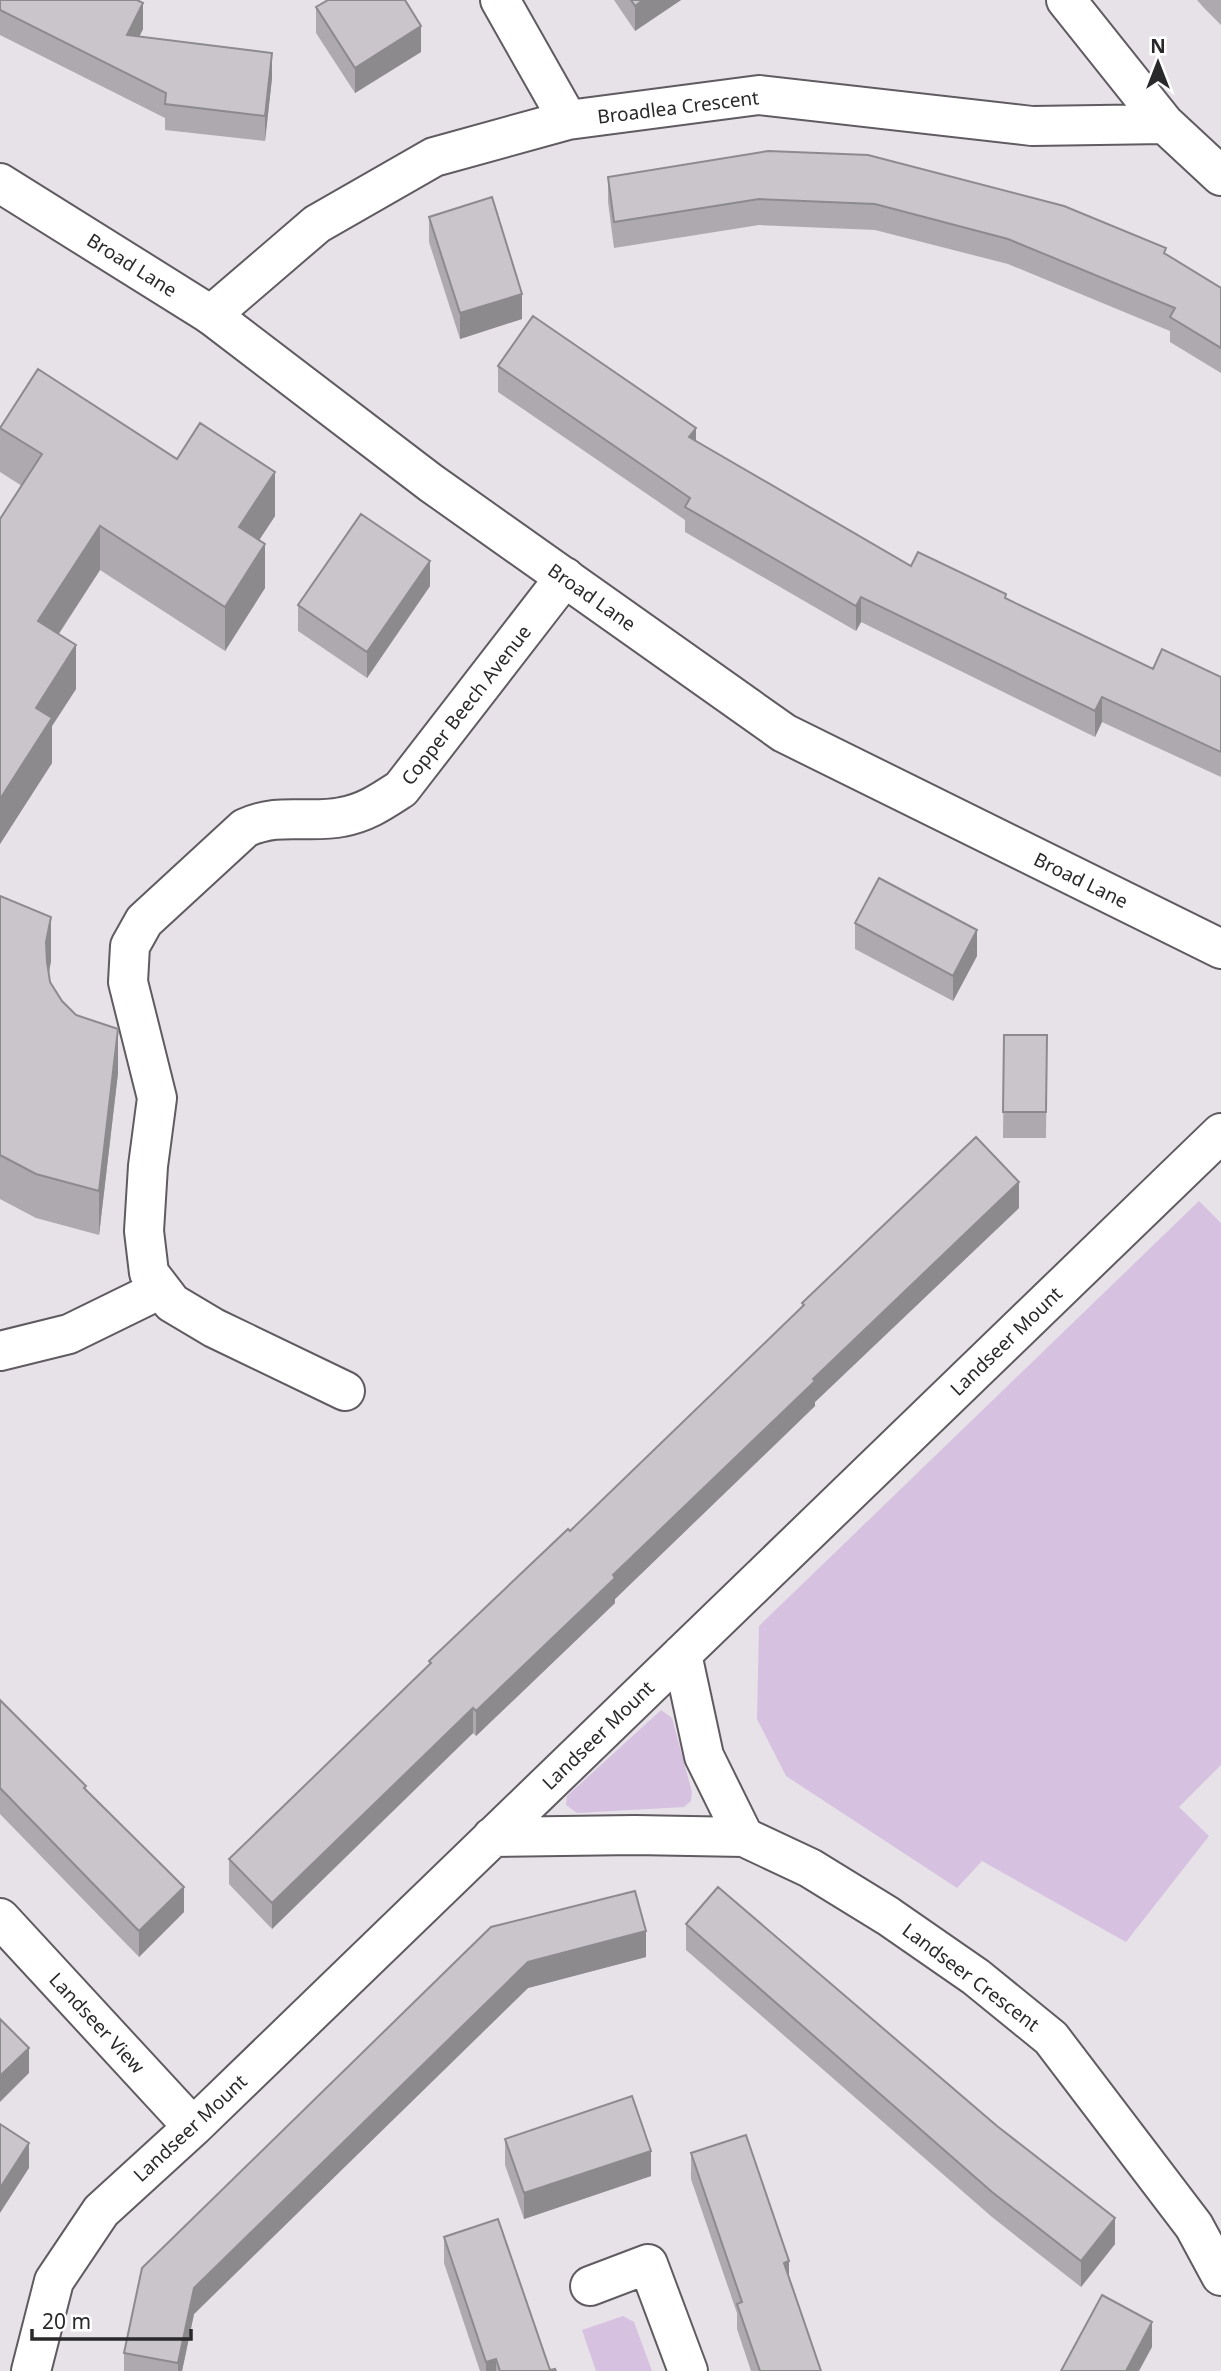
<svg xmlns="http://www.w3.org/2000/svg" width="1221" height="2371" font-family="'Noto Sans',sans-serif">
	<style>
		.green { fill: #d6c1e1 }
		.lines { fill: none; stroke-linecap: round; stroke-linejoin: round }
		.minor-casing { stroke: #5f5b60; stroke-width: 42 }
		.tertiary-casing { stroke: #5f5b60; stroke-width: 42 }
		.minor { stroke: #fff; stroke-width: 38 }
		.tertiary { stroke: #fff; stroke-width: 38 }
		.wall { fill: #ada9af }
		.shaded-wall { fill: #8d8a8e }
		.building { fill: #c9c5cb; stroke: #8d8a8e; stroke-width: 2 }
		.labels { text-anchor: middle; stroke-width: 7; stroke-linejoin: round; paint-order: stroke }
		.street-label { font-size: 19px; fill: #29282a; stroke: #fff }
	</style>
	<rect width="100%" height="100%" fill="#e6e2e8"/>
	<path class="green" d="M 1199,1201 L 1221,1223 L 1221,1765 L 1179,1807 L 1209,1836 L 1126,1942 L 982,1861 L 957,1888 L 786,1776 L 757,1719 L 759,1626 Z
		M 661,1710 L 672,1718 L 692,1792 L 691,1801 L 684,1807 L 577,1813 L 566,1805 L 567,1796 Z
		M 623,2316 L 634,2322 L 652,2371 L 596,2371 L 582,2330 Z"/>
	<g class="lines">
		<g class="minor-casing">
			<path id="minor" d="M 500,0 L 568,120
				M 1066,0 L 1165,124 L 1221,176
				M 211,315 L 317,224 L 434,157 L 568,120 L 759,95 L 1032,126 L 1165,124
				M 0,1351 L 69,1334 L 161,1289
				M 345,1391 L 214,1328 L 172,1303 L 149,1273 L 144,1231 L 148,1166 L 157,1098 L 128,982 L 130,946 L 144,921 L 245,828 C 280,812 307,824 342,817 C 365,813 381,802 401,789 L 565,577
				M 492,1837 L 635,1835 L 744,1837 L 704,1756 L 682,1654
				M 744,1837 L 810,1868 L 888,1916 L 976,1977 L 1051,2038 L 1194,2226 L 1221,2276
				M 0,1918 L 193,2127
				M 590,2286 L 648,2264 L 688,2371
				M 31,2371 L 54,2281 L 101,2211 L 193,2127 L 1221,1133"/>
		</g>
		<g class="tertiary-casing">
			<path id="tertiary" d="M 0,183 L 211,315 L 431,483 L 784,733 L 1221,949"/>
		</g>
		<use href="#minor" class="minor"/>
		<use href="#tertiary" class="tertiary"/>
	</g>
	<path class="wall" d="M 0,0 L 143,29 L 139,37 L 272,78 L 265,141 L 165,130 L 165,118 L 0,35 Z
		M 614,0 L 681,0 L 635,31 Z
		M 1197,0 L 1221,0 L 1221,25 L 1204,8 Z
		M 316,7 L 421,52 L 355,93 L 316,33 Z
		M 768,151 L 1166,255 L 1221,288 L 1221,373 L 1170,342 L 1170,331 L 1008,264 L 875,230 L 759,225 L 614,248 L 608,202 L 608,177 Z
		M 429,217 L 522,319 L 460,339 L 429,242 Z
		M 498,366 L 696,441 L 911,566 L 1006,599 L 1153,669 L 1221,677 L 1221,777 L 1102,722 L 1095,737 L 861,622 L 856,631 L 685,532 L 685,520 L 498,392 Z
		M 0,428 L 177,459 L 275,516 L 259,540 L 265,588 L 225,651 L 100,570 L 59,634 L 76,689 L 52,726 L 52,763 L 0,844 L 0,519 L 22,486 L 0,472 Z
		M 430,586 L 367,678 L 298,631 L 298,605 Z
		M 0,896 L 51,961 L 49,973 L 50,982 L 62,1001 L 118,1073 L 99,1235 L 36,1218 L 0,1199 Z
		M 855,923 L 977,956 L 953,1001 L 855,949 Z
		M 1004,1035 L 1047,1035 L 1046,1138 L 1003,1138 Z
		M 1019,1208 L 815,1402 L 815,1406 L 615,1599 L 615,1603 L 476,1736 L 473,1733 L 272,1929 L 229,1884 L 229,1859 L 429,1665 L 429,1661 L 570,1531 L 802,1307 L 802,1303 Z
		M 0,1700 L 86,1791 L 184,1912 L 139,1957 L 0,1814 Z
		M 686,1924 L 1115,2244 L 1081,2287 L 992,2217 L 686,1950 Z
		M 491,1927 L 646,1957 L 528,1988 L 194,2314 L 182,2371 L 124,2371 L 124,2353 Z
		M 505,2139 L 651,2176 L 524,2219 L 505,2165 Z
		M 691,2153 L 789,2278 L 821,2371 L 751,2371 L 737,2329 L 737,2313 L 691,2179 Z
		M 444,2237 L 550,2370 L 556,2371 L 480,2371 L 444,2263 Z"/>
	<path class="shaded-wall" d="M 643,0 L 681,0 L 635,31 L 635,6 Z
		M 143,3 L 143,29 L 127,61 L 127,35 Z
		M 421,26 L 421,52 L 355,93 L 355,68 Z
		M 272,53 L 272,78 L 265,141 L 265,116 Z
		M 522,294 L 522,319 L 460,339 L 460,313 Z
		M 696,428 L 696,453 L 689,437 Z
		M 275,472 L 275,516 L 239,571 L 239,527 Z
		M 100,526 L 100,570 L 38,665 L 38,621 Z
		M 265,544 L 265,588 L 225,651 L 225,607 Z
		M 430,561 L 430,586 L 367,678 L 367,652 Z
		M 861,597 L 861,622 L 856,631 L 856,606 Z
		M 76,645 L 76,689 L 52,726 L 52,763 L 0,844 L 0,799 L 36,708 Z
		M 1102,697 L 1102,722 L 1095,737 L 1095,711 Z
		M 51,917 L 51,961 L 46,986 L 46,942 Z
		M 977,930 L 977,956 L 953,1001 L 953,976 Z
		M 118,1029 L 118,1073 L 99,1235 L 99,1191 Z
		M 1019,1182 L 1019,1208 L 815,1402 L 815,1406 L 615,1599 L 615,1603 L 476,1736 L 476,1711 L 813,1379 Z
		M 473,1708 L 473,1733 L 272,1929 L 272,1903 Z
		M 184,1887 L 184,1912 L 139,1957 L 139,1931 Z
		M 646,1931 L 646,1957 L 528,1988 L 194,2314 L 182,2371 L 178,2371 L 178,2363 L 194,2288 L 528,1962 Z
		M 29,2048 L 29,2073 L 0,2102 L 0,2076 Z
		M 29,2143 L 29,2168 L 0,2213 L 0,2188 Z
		M 651,2151 L 651,2176 L 524,2219 L 524,2193 Z
		M 1115,2218 L 1115,2244 L 1081,2287 L 1081,2261 Z
		M 789,2261 L 789,2287 L 784,2263 Z
		M 1152,2322 L 1152,2347 L 1139,2371 L 1126,2371 Z
		M 496,2359 L 496,2371 L 486,2371 L 486,2362 Z"/>
	<path class="building" d="M 0,0 L 137,0 L 143,3 L 127,35 L 272,53 L 265,116 L 165,104 L 166,93 L 0,10 Z
		M 328,0 L 405,0 L 421,26 L 355,68 L 316,7 Z
		M 631,0 L 643,0 L 635,6 Z
		M 768,151 L 868,155 L 1064,206 L 1166,248 L 1164,253 L 1221,288 L 1221,348 L 1170,317 L 1175,308 L 1008,239 L 875,204 L 759,199 L 614,222 L 608,177 Z
		M 492,197 L 522,294 L 460,313 L 429,217 Z
		M 533,316 L 696,428 L 689,437 L 911,566 L 918,552 L 1006,594 L 1005,598 L 1153,669 L 1162,649 L 1221,677 L 1221,752 L 1102,697 L 1095,711 L 861,597 L 856,606 L 685,507 L 690,498 L 498,366 Z
		M 38,369 L 177,459 L 200,423 L 275,472 L 239,527 L 265,544 L 225,607 L 100,526 L 38,621 L 76,645 L 36,708 L 52,718 L 0,799 L 0,519 L 42,454 L 0,428 Z
		M 361,514 L 430,561 L 367,652 L 298,605 Z
		M 879,878 L 977,930 L 953,976 L 855,923 Z
		M 0,896 L 51,917 L 46,942 L 47,962 L 50,982 L 62,1001 L 76,1015 L 118,1029 L 99,1191 L 36,1174 L 0,1155 Z
		M 1004,1035 L 1047,1035 L 1046,1112 L 1003,1112 Z
		M 976,1137 L 1019,1182 L 813,1379 L 815,1381 L 613,1575 L 615,1578 L 476,1711 L 473,1708 L 272,1903 L 229,1859 L 431,1663 L 429,1661 L 568,1529 L 570,1531 L 804,1305 L 802,1303 Z
		M 0,1700 L 86,1786 L 84,1788 L 184,1887 L 139,1931 L 0,1788 Z
		M 718,1887 L 997,2126 L 1115,2218 L 1081,2261 L 992,2192 L 686,1924 Z
		M 635,1891 L 646,1931 L 528,1962 L 194,2288 L 178,2363 L 124,2353 L 142,2268 L 491,1927 Z
		M 0,2019 L 29,2048 L 0,2076 Z
		M 632,2096 L 651,2151 L 524,2193 L 505,2139 Z
		M 0,2124 L 29,2143 L 0,2188 Z
		M 746,2135 L 789,2261 L 784,2263 L 821,2371 L 760,2371 L 737,2304 L 742,2302 L 691,2153 Z
		M 498,2219 L 550,2370 L 555,2369 L 556,2371 L 500,2371 L 496,2359 L 486,2362 L 444,2237 Z
		M 1102,2295 L 1152,2322 L 1126,2371 L 1061,2371 Z"/>
	<g class="labels">
		<g class="street-label">
			<text transform="translate(678 107) rotate(-7)" y="7">Broadlea Crescent</text>
			<text transform="translate(132 265) rotate(32)" y="7">Broad Lane</text>
			<text transform="translate(592 597) rotate(35)" y="7">Broad Lane</text>
			<text transform="translate(466 705) rotate(-52)" y="7">Copper Beech Avenue</text>
			<text transform="translate(1081 880) rotate(26)" y="7">Broad Lane</text>
			<text transform="translate(1006 1341) rotate(-44)" y="7">Landseer Mount</text>
			<text transform="translate(598 1735) rotate(-44)" y="7">Landseer Mount</text>
			<text transform="translate(971 1977) rotate(37)" y="7">Landseer Crescent</text>
			<text transform="translate(97 2023) rotate(47)" y="7">Landseer View</text>
			<text transform="translate(190 2128) rotate(-43)" y="7">Landseer Mount</text>
		</g>
	</g>
	<g transform="translate(1158 63)" stroke="#ffffff" stroke-width="5" paint-order="stroke">
	<path d="M0-5L12 26L0 18L-12 26Z" fill="#29282a"/>
	<text y="-10" font-size="19" font-weight="bold" text-anchor="middle" fill="#29282a">N</text>
	</g>
	<path d="M32 2329v10h159v-10" fill="none" stroke="#29282a" stroke-width="3.5"/>
	<text x="42" y="2329" font-size="21" fill="#29282a" stroke="#ffffff" stroke-width="5" paint-order="stroke">20 m</text>
</svg>
